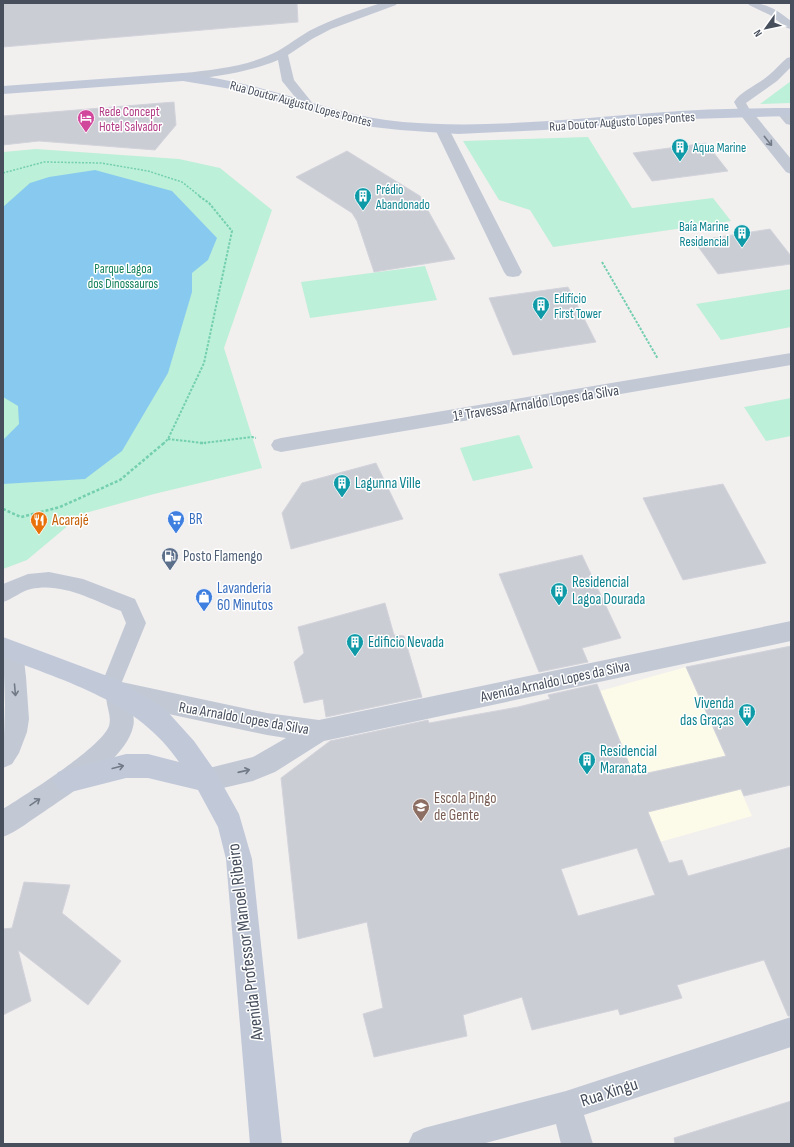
<svg xmlns="http://www.w3.org/2000/svg" width="794" height="1147" font-family="'Sofia Sans Condensed',sans-serif">
	<style>
		.commercial { fill: #fcfae8 }
		.green { fill: #bdf0d8 }
		.water { fill: #88caef }
		.building { fill: #cbcdd5; stroke: #d3d4db; fill-rule: evenodd }
		.lines { fill: none; stroke-linecap: round; stroke-linejoin: round }
		.path-far2 { stroke: #73cfb0; stroke-width: 1.5; stroke-dasharray: 2 1.5; stroke-linecap: butt }
		.path-far1 { stroke: #73cfb0; stroke-width: 2; stroke-dasharray: 2.5 1.5; stroke-linecap: butt }
		.path { stroke: #73cfb0; stroke-width: 2.5; stroke-dasharray: 3 2; stroke-linecap: butt }
		.lane { fill: #c2c9d5; fill-rule: evenodd }
		.street { fill: #c2c9d5; fill-rule: evenodd }
		.secondary { fill: #c1c9d9; fill-rule: evenodd }
		.oneway { stroke: #727a87 }
		.oneway2 { stroke: #727a88 }
		.labels { text-anchor: middle; stroke-width: 3; stroke-linejoin: round; paint-order: stroke }
		.far-street-label { font-size: 13px; fill: #474f5d; stroke: #fff }
		.far-hotel-label { font-size: 13px; fill: #b23c85; stroke: #fff; text-anchor: start }
		.far-culture-label { font-size: 13px; fill: #0d838f; stroke: #fff; text-anchor: start }
		.far-park-label { font-size: 13px; fill: #14815b; stroke: #fff }
		.street-label { font-size: 15px; fill: #474f5d; stroke: #fff }
		.culture-label { font-size: 15px; fill: #0d838f; stroke: #fff; text-anchor: start }
		.shop-label { font-size: 15px; fill: #366cbe; stroke: #fff; text-anchor: start }
		.food-label { font-size: 15px; fill: #c56008; stroke: #fff; text-anchor: start }
		.service-label { font-size: 15px; fill: #4e5e75; stroke: #fff; text-anchor: start }
		.education-label { font-size: 15px; fill: #785e54; stroke: #fff; text-anchor: start }
		.near-street-label { font-size: 18px; fill: #474f5d; stroke: #fff }
	</style>
	<rect width="100%" height="100%" fill="#f2efef"/>
	<path class="commercial" d="M 686,667 L 752,816 L 660,842 L 600,691 Z"/>
	<path class="green" d="M 791,81 L 791,103 L 760,104 Z
		M 588,137 L 632,208 L 713,198 L 731,221 L 553,247 L 530,210 L 499,200 L 463,141 Z
		M 36,149 L 179,159 L 220,168 L 272,210 L 224,348 L 262,468 L 154,494 L 82,514 L 27,560 L 3,569 L 3,152 Z
		M 425,266 L 437,300 L 310,318 L 301,282 Z
		M 791,289 L 791,327 L 721,340 L 696,304 Z
		M 791,398 L 791,436 L 766,441 L 744,407 Z
		M 519,435 L 533,468 L 473,481 L 460,448 Z"/>
	<path class="water" d="M 95,170 L 172,191 L 217,238 L 208,260 L 192,273 L 192,292 L 168,373 L 122,451 L 85,479 L 3,484 L 3,440 L 19,424 L 18,406 L 3,397 L 3,207 L 30,183 L 49,177 Z"/>
	<path class="building" d="M 3,3 L 297,3 L 298,22 L 3,47 Z
		M 174,102 L 176,125 L 155,150 L 39,141 L 3,145 L 3,116 Z
		M 706,143 L 728,171 L 652,181 L 633,153 Z
		M 347,151 L 420,196 L 455,259 L 374,272 L 357,221 L 352,213 L 296,177 Z
		M 770,229 L 791,256 L 791,264 L 718,274 L 694,241 Z
		M 568,287 L 596,342 L 513,355 L 489,298 Z
		M 376,463 L 403,519 L 291,549 L 282,513 L 302,483 Z
		M 723,484 L 766,563 L 683,580 L 643,498 Z
		M 582,555 L 621,638 L 582,648 L 588,662 L 539,672 L 499,574 Z
		M 385,603 L 394,635 L 404,636 L 422,697 L 326,717 L 323,699 L 304,703 L 294,662 L 304,653 L 298,627 Z
		M 791,646 L 791,785 L 744,796 L 741,789 L 648,812 L 669,863 L 682,860 L 688,876 L 791,847 L 791,1016 L 788,1016 L 764,960 L 677,985 L 682,998 L 620,1015 L 618,1009 L 532,1030 L 522,997 L 463,1015 L 467,1036 L 374,1057 L 363,1014 L 383,1008 L 367,922 L 298,939 L 281,778 L 330,741 L 428,720 L 429,723 L 518,707 L 550,699 L 548,695 L 597,684 L 634,776 L 726,756 L 686,667 ZM 637,848 L 655,895 L 578,916 L 561,869 Z
		M 24,882 L 70,885 L 62,913 L 121,961 L 88,1005 L 18,950 L 31,1001 L 3,1015 L 3,929 L 12,928 Z
		M 791,1101 L 791,1144 L 675,1144 L 674,1138 Z"/>
	<g class="lines">
		<path class="path-far2" d="M 3,173 L 44,162 L 101,163 L 148,171 L 182,182 L 201,197"/>
		<path class="path-far1" d="M 602,262 L 658,359
			M 168,439 L 203,443 L 252,437 L 256,438
			M 163,444 L 168,439 L 204,363 L 232,231 L 209,203 L 199,196"/>
		<path class="path" d="M 200,443 L 206,443
			M 3,509 L 21,517 L 60,507 L 120,480 L 164,443"/>
		<path class="lane" d="M 381,3 L 397,3 L 396,5 L 331,29 L 312,39 L 288,55 L 294,80 L 314,105 L 312,108 L 304,108 L 282,81 L 278,60 C 248,73 215,76 183,81 L 179,80 L 177,77 L 179,74 L 183,73 C 211,70 241,67 267,56 C 283,50 295,39 309,31 C 332,19 357,11 381,3 Z
			M 748,3 C 767,3 776,9 791,21 L 791,29 L 787,28 L 770,15 L 749,5 Z
			M 791,57 L 791,67 L 777,81 L 746,103 L 751,112 L 749,115 L 741,115 L 734,102 C 742,90 758,85 769,75 C 775,70 781,63 787,58 Z
			M 49,572 L 83,579 L 135,599 L 146,623 L 117,694 L 110,697 L 103,694 L 100,688 L 126,623 L 121,611 C 93,600 62,582 31,589 C 21,591 13,599 3,602 L 3,584 L 28,574 Z"/>
		<path class="street" d="M 745,108 L 750,109 L 791,159 L 791,174 L 786,172 L 738,112 L 740,109 Z
			M 783,108 L 788,109 L 791,112 L 791,125 L 786,124 L 776,112 L 778,109 Z
			M 442,125 L 447,126 L 449,129 L 522,272 L 519,276 L 513,277 L 507,276 L 504,272 L 435,129 L 437,126 Z
			M 791,353 L 791,365 L 281,452 L 274,450 L 271,445 L 274,440 L 281,438 Z
			M 791,621 L 791,641 L 324,741 L 275,772 L 253,781 L 206,792 L 197,789 L 193,780 L 197,771 L 253,757 L 286,738 L 267,735 L 131,706 C 133,712 135,721 133,727 C 126,759 71,793 45,811 C 31,820 18,831 3,837 L 3,809 C 25,795 101,748 109,726 C 113,713 101,700 109,684 L 117,681 L 267,713 L 319,720 Z
			M 11,641 L 19,644 L 23,651 L 26,677 L 29,719 L 27,732 L 19,753 L 12,764 L 3,768 L 5,705 L 3,644 Z
			M 791,1017 L 791,1047 L 584,1115 L 593,1144 L 561,1144 L 556,1124 L 482,1144 L 408,1144 L 413,1133 L 424,1128 L 566,1091 Z"/>
		<path class="secondary" d="M 183,73 C 213,77 242,83 271,91 C 314,103 357,118 403,122 C 486,129 569,119 652,113 C 698,109 745,108 791,108 L 791,116 L 691,119 L 544,130 L 458,134 L 400,130 L 373,127 L 340,119 L 237,90 L 183,81 L 3,94 L 3,86 Z
			M 3,637 L 118,680 L 166,710 L 194,741 L 215,771 L 239,814 L 252,859 L 282,1144 L 250,1144 L 226,859 L 218,827 L 198,790 L 148,778 L 126,778 L 67,793 L 58,790 L 54,781 L 58,772 L 126,754 L 148,754 L 179,762 C 139,702 67,682 3,657 Z"/>
	</g>
	<defs><path id="oneway-shaft" d="M-6 0H5M1.5-3L5.5 0L1.5 3" fill="none" stroke-width="1.6" stroke-linecap="round" stroke-linejoin="round"/></defs>
	<g class="oneway">
		<use href="#oneway-shaft" transform="translate(768 141) rotate(51)"/>
		<use href="#oneway-shaft" transform="translate(15 690) rotate(85)"/>
		<use href="#oneway-shaft" transform="translate(244 771) rotate(-13)"/>
		<use href="#oneway-shaft" transform="translate(35 802) rotate(-34)"/>
	</g>
	<use class="oneway2" href="#oneway-shaft" transform="translate(118 767) rotate(-14)"/>
	<defs>
		<g id="hotel-pin" transform="scale(0.9)"><path d="M0 17L-7.5 6A9.5 9.5 0 1 1 7.5 6Z" fill="#d1479c" stroke="#fff"/><path d="M-6-4.5h1.5V1H6V5H4.5V3h-9V5H-6ZM-4 0a1.8 1.8 0 1 1 3.6 0ZM.5 0V-2.5h3Q6-2.5 6 0Z" fill="#fff"/></g>
		<g id="building-pin" transform="scale(0.9)"><path d="M0 17L-7.5 6A9.5 9.5 0 1 1 7.5 6Z" fill="#0f9aa8" stroke="#fff"/><path d="M-4-6H4V6H1V3H-1V6H-4ZM-2.5-4.3h1.7v1.8h-1.7ZM.8-4.3h1.7v1.8H.8ZM-2.5-1h1.7V.8h-1.7ZM.8-1h1.7V.8H.8Z" fill="#fff"/></g>
		<g id="supermarket-pin" transform="scale(0.9)"><path d="M0 17L-7.5 6A9.5 9.5 0 1 1 7.5 6Z" fill="#3f7fe0" stroke="#fff"/><path d="M-6-5.5h2.5l.6 2H6L4.5 2H-2.5L-4.4-4H-6ZM-1.5 3.2a1.3 1.3 0 1 0 .1 0ZM3 3.2a1.3 1.3 0 1 0 .1 0Z" fill="#fff"/></g>
		<g id="restaurant-pin" transform="scale(0.9)"><path d="M0 17L-7.5 6A9.5 9.5 0 1 1 7.5 6Z" fill="#e8710a" stroke="#fff"/><path d="M-5-6h1v4h1v-4h1v4h1v-4h1v5L-1.5 .5V6h-2V.5L-5-1ZM5-6V6H3V1.5H1.5Q1.5-4 5-6Z" fill="#fff"/></g>
		<g id="fuel-pin" transform="scale(0.9)"><path d="M0 17L-7.5 6A9.5 9.5 0 1 1 7.5 6Z" fill="#5c6f8a" stroke="#fff"/><path d="M-5.5-6h7V0h2V4h1.3V-2.5L3-4.5l.8-.8L6-3V5H2.5V1h-1V6h-7ZM-4.2-4.7v3.2H.2V-4.7Z" fill="#fff"/></g>
		<g id="shop-pin" transform="scale(0.9)"><path d="M0 17L-7.5 6A9.5 9.5 0 1 1 7.5 6Z" fill="#3f7fe0" stroke="#fff"/><path d="M-5-2.5h2.3a2.7 3.5 0 0 1 5.4 0H5L5.5 6h-11ZM-1.5-2.5h3a1.5 2.3 0 0 0-3 0Z" fill="#fff"/></g>
		<g id="school-pin" transform="scale(0.9)"><path d="M0 17L-7.5 6A9.5 9.5 0 1 1 7.5 6Z" fill="#8d6e63" stroke="#fff"/><path d="M0-5L7-2L0 1L-7-2ZM-4 1L0 2.5L4 1V4Q0 6-4 4Z" fill="#fff"/></g>
	</defs>
	<g fill-rule="evenodd">
		<use href="#hotel-pin" x="86" y="118"/>
		<use href="#building-pin" x="680" y="147"/>
		<use href="#building-pin" x="363" y="196"/>
		<use href="#building-pin" x="742" y="233"/>
		<use href="#building-pin" x="541" y="305"/>
		<use href="#building-pin" x="342" y="483"/>
		<use href="#supermarket-pin" x="176" y="519"/>
		<use href="#restaurant-pin" x="39" y="520"/>
		<use href="#fuel-pin" x="170" y="556"/>
		<use href="#building-pin" x="559" y="591"/>
		<use href="#shop-pin" x="204" y="597"/>
		<use href="#building-pin" x="355" y="642"/>
		<use href="#building-pin" x="747" y="712"/>
		<use href="#building-pin" x="587" y="760"/>
		<use href="#school-pin" x="421" y="807"/>
	</g>
	<g class="labels">
		<g class="far-street-label">
			<text transform="translate(301 103) rotate(15)" y="5">Rua Doutor Augusto Lopes Pontes</text>
			<text transform="translate(622 121) rotate(-4)" y="5">Rua Doutor Augusto Lopes Pontes</text>
		</g>
		<g class="far-hotel-label">
			<text x="99" y="116">Rede Concept<tspan x="99" dy="15">Hotel Salvador</tspan></text>
		</g>
		<g class="far-culture-label">
			<text x="693" y="152">Aqua Marine</text>
			<text x="376" y="194">Prédio<tspan x="376" dy="15">Abandonado</tspan></text>
			<text x="729" y="231" text-anchor="end">Baía Marine<tspan x="729" dy="15">Residencial</tspan></text>
			<text x="554" y="303">Edifício<tspan x="554" dy="15">First Tower</tspan></text>
		</g>
		<g class="far-park-label">
			<text x="123" y="273">Parque Lagoa<tspan x="123" dy="15">dos Dinossauros</tspan></text>
		</g>
		<g class="street-label">
			<text transform="translate(536 403) rotate(-9)" y="5">1ª Travessa Arnaldo Lopes da Silva</text>
			<text transform="translate(555 681) rotate(-12)" y="5">Avenida Arnaldo Lopes da Silva</text>
			<text transform="translate(244 718) rotate(10)" y="5">Rua Arnaldo Lopes da Silva</text>
		</g>
		<g class="culture-label">
			<text x="355" y="488">Lagunna Ville</text>
			<text x="572" y="587">Residencial<tspan x="572" dy="17">Lagoa Dourada</tspan></text>
			<text x="368" y="647">Edificio Nevada</text>
			<text x="734" y="708" text-anchor="end">Vivenda<tspan x="734" dy="17">das Graças</tspan></text>
			<text x="600" y="756">Residencial<tspan x="600" dy="17">Maranata</tspan></text>
		</g>
		<g class="shop-label">
			<text x="189" y="524">BR</text>
			<text x="217" y="593">Lavanderia<tspan x="217" dy="17">60 Minutos</tspan></text>
		</g>
		<g class="food-label">
			<text x="52" y="525">Acarajé</text>
		</g>
		<g class="service-label">
			<text x="183" y="561">Posto Flamengo</text>
		</g>
		<g class="education-label">
			<text x="434" y="803">Escola Pingo<tspan x="434" dy="17">de Gente</tspan></text>
		</g>
		<g class="near-street-label">
			<text transform="translate(245 942) rotate(-97)" y="6">Avenida Professor Manoel Ribeiro</text>
			<text transform="translate(609 1092) rotate(-18)" y="6">Rua Xingu</text>
		</g>
	</g>
	<rect width="794" height="1147" fill="none" stroke="#474f5d" stroke-width="8"/>
	<g transform="translate(766 28) rotate(237)" stroke="#ffffff" stroke-width="3" paint-order="stroke">
	<path d="M0-3L7 15L0 10L-7 15Z" fill="#474f5d"/>
	<text y="-6" font-size="11" font-weight="bold" text-anchor="middle" fill="#474f5d">N</text>
	</g>
</svg>
